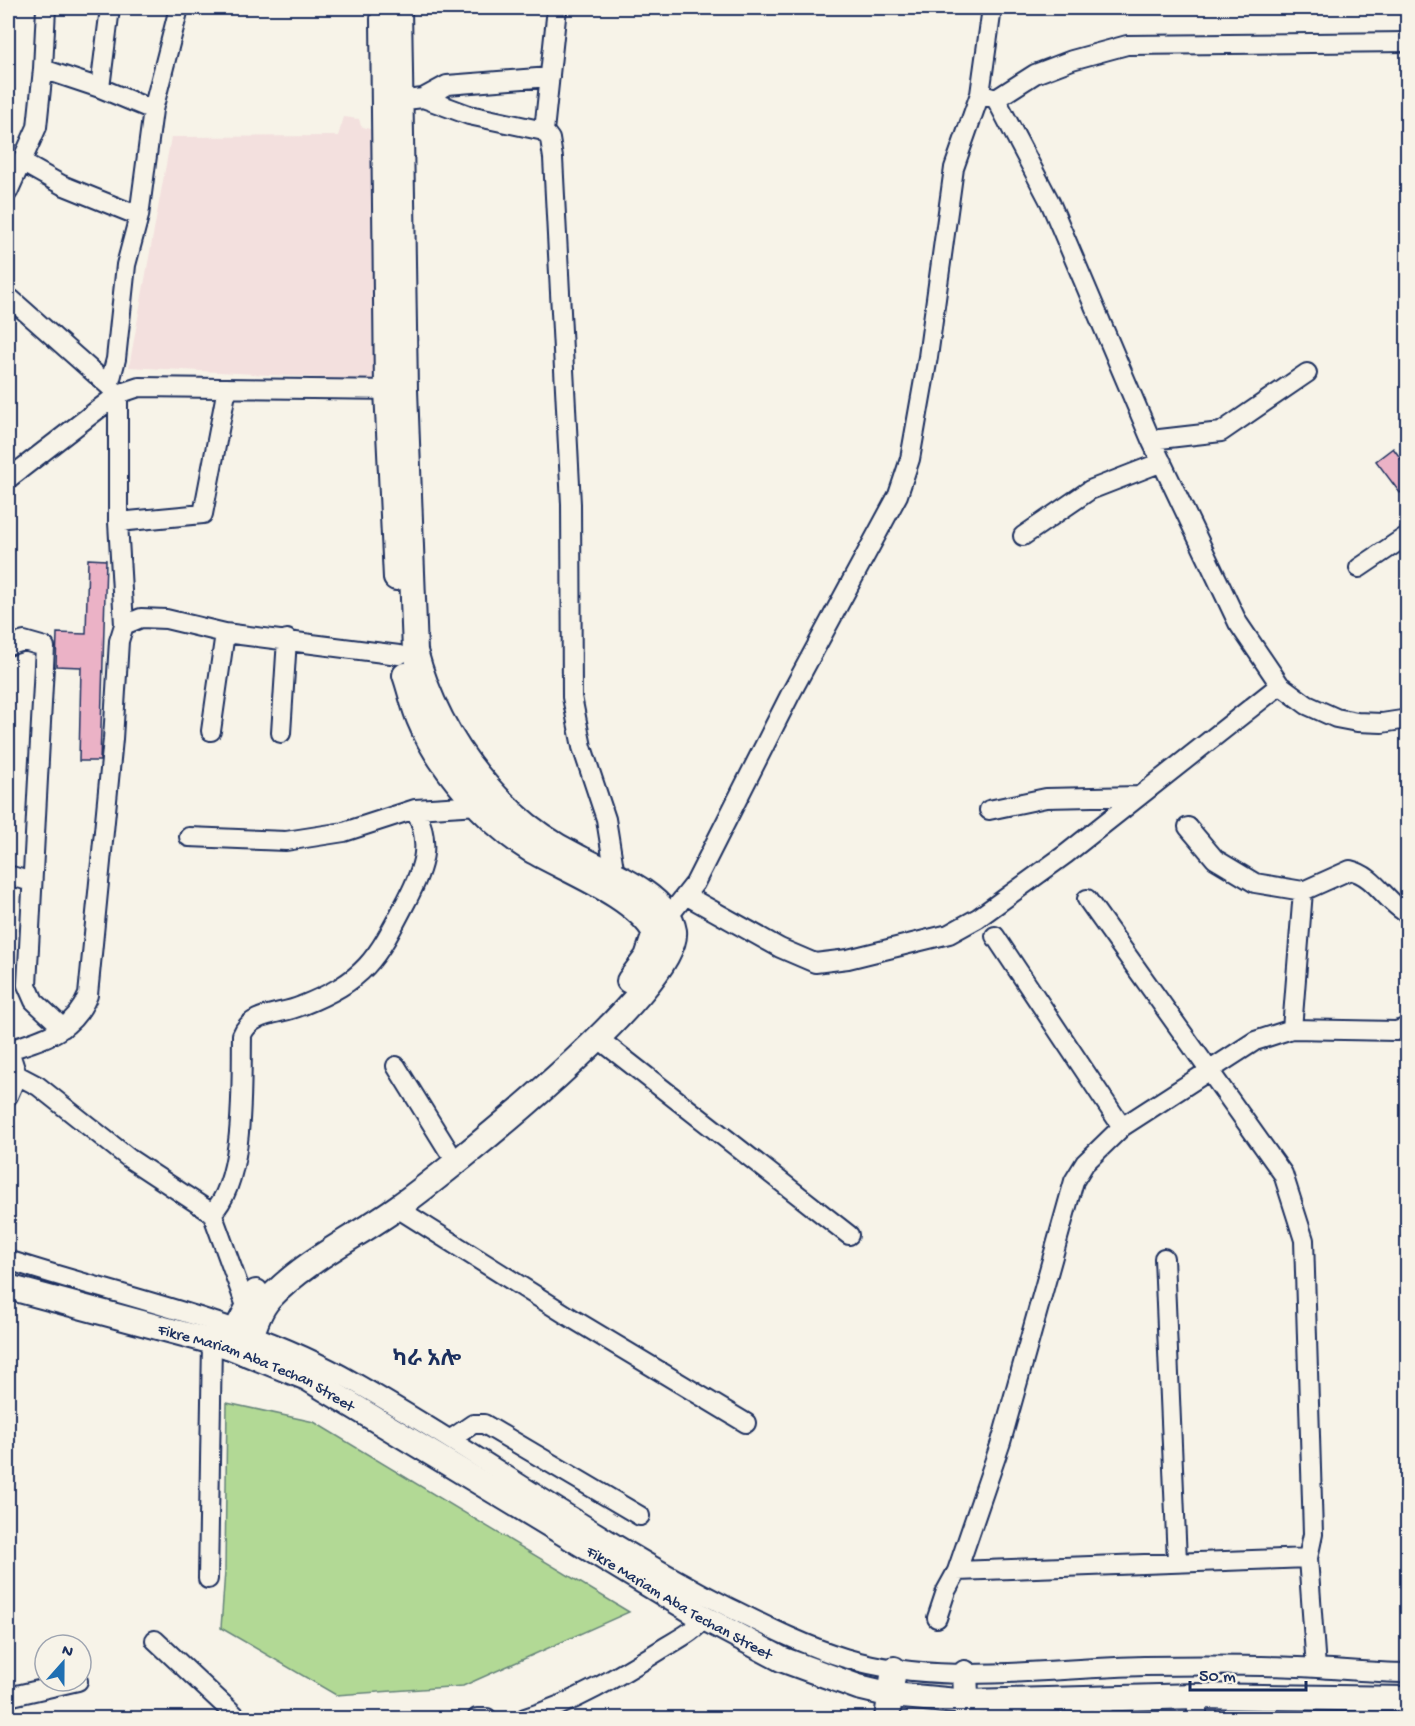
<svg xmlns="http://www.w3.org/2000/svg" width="1415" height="1726" font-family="'Gochi Hand','Noto Sans Ethiopic',sans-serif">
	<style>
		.built { fill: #f3e0de }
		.green { fill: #b2d995; stroke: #66847a; stroke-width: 1.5 }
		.building { fill: #ebb2c6; stroke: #1b2f5e; stroke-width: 1.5 }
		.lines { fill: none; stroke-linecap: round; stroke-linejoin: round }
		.minor-casing { stroke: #1b2f5e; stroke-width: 22 }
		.major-casing { stroke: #1b2f5e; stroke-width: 28 }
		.minor { stroke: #f7f3e8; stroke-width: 18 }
		.major { stroke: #f7f3e8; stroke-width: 24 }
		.labels { text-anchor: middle; stroke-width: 6; stroke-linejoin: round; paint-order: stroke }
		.street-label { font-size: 16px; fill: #1b2f5e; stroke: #f7f3e8 }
		.district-label { font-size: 22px; font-weight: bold; fill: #1b2f5e; stroke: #f7f3e8 }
	</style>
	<rect width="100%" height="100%" fill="#f7f3e8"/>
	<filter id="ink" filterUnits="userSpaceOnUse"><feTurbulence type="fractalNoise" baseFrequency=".0167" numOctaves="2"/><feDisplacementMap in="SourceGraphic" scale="12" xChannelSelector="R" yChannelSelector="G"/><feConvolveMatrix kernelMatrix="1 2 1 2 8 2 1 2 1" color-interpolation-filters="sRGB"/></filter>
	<g filter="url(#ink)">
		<path class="built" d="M 344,117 L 359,119 L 361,126 L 372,130 L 381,378 L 360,380 L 129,367 L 171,137 L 338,136 Z"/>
		<path class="green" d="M 227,1403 L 314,1422 L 629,1612 L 463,1686 L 336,1695 L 221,1628 L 225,1571 Z"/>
		<path class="building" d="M 1393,448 L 1407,467 L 1407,487 L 1400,493 L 1376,461 Z
			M 88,559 L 106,560 L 100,761 L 79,761 L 81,667 L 56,666 L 57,633 L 86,634 Z"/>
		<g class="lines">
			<g class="minor-casing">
				<path id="minor" d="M 43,69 L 46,8
					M 100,88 L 110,8
					M 980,94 L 996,99 L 1050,202 L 1151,440 L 1238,623 L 1280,685 L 1307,705 L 1336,718 L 1357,722 L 1382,723 L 1408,719
					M 423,98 L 447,85 L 550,77
					M 996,99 L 1035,74 L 1072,60 L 1127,45 L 1408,42
					M 388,102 L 423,98 L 469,115 L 544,131 L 550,139 L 553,158 L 571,504 L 572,697 L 582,747 L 606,819 L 615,875
					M 544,131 L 557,8
					M 23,163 L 62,185 L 139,216
					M 8,192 L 37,127 L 43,69 L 100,88 L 153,110 L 179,8
					M 11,299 L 118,394 L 118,522 L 124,625
					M 109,386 L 116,359 L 126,265 L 139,216 L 153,110
					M 1151,440 L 1221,432 L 1307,373
					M 8,479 L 118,394 L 139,387 L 398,390
					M 118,522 L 203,514 L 227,388
					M 1023,536 L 1090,490 L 1162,462
					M 1359,568 L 1408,535
					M 8,646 L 24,641 L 45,647 L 27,985 L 34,1001 L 63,1028
					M 211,731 L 225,633
					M 281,733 L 287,639
					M 989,810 L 1046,798 L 1139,796
					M 1188,827 L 1215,859 L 1255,883 L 1303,891 L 1350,870 C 1376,876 1385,902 1408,914
					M 189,837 L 286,841 L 344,832 L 415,809 L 479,805
					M 8,875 L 32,882
					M 687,896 L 780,948 L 815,963 L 848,959 L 949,934 L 978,918 L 1066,854 L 1280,685
					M 661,926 L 695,883 L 790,695 L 898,495 L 910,459 L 928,357 L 954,168 L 980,94 L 992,8
					M 1292,1029 L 1303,891
					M 599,1039 L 849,1235
					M 396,1066 L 448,1150
					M 17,1075 L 38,1086 L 130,1159 L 212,1213 C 246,1181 241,1080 242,1035 C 251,1012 280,1015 301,1006 C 366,980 376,960 407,900 C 424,867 432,844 415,809
					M 8,1096 L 17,1075 L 9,1050 C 45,1038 73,1032 88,995 L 113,739 L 119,641 L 124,625 L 141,618 L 166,619 L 225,633 L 399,655
					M 1122,1127 L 1255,1041 L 1292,1029 L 1396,1031 L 1408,1027
					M 397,1208 L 573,1319 L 746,1423
					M 212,1213 L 246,1306
					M 1164,1258 L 1177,1561
					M 8,1260 C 124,1298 246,1320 354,1382 C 481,1454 598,1541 728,1607 C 766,1626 805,1646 845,1658 C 942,1687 1046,1668 1144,1666 C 1202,1665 1260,1665 1317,1668 C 1347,1670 1377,1673 1408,1673
					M 451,1439 L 473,1424 L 484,1424 L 640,1516
					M 1308,1558 L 1316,1668
					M 957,1571 L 1001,1442 L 1074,1181 L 1085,1163 L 1122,1127 L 995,936
					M 208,1579 L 212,1343
					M 937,1618 L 946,1591 L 957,1571 L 1308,1558 L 1313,1534 L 1304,1240 L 1283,1174 L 1087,899
					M 155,1640 L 238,1718
					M 1197,1696 L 1197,1718
					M 8,1697 L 78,1681
					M 1099,1697 L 1104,1718
					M 477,1718 L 487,1718
					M 525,1718 C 574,1703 619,1676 662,1649 C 676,1640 694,1632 704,1618"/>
			</g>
			<g class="major-casing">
				<g id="major">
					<path d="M 383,19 L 387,390 L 396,578"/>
					<path d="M 405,675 C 410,689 413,705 419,719 C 438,766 487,823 531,850 C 567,871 635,896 655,933 L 647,957 L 629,981"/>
					<path id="s1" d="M 8,1287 L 228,1346 L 307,1378 L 704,1618 L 781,1659 L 858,1687 L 892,1695 L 968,1702 L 1197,1696 L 1408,1699"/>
					<path d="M 228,1346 L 256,1292"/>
					<path d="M 245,1353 C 252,1336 257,1312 270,1298 C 306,1260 356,1237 398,1207 C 447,1172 681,986 674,931 C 668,894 605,871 576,856 C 554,845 531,830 513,813 C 465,768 432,715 415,651 L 405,390 L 399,8"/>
					<path d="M 965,1673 L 967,1716"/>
					<path d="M 887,1718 L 894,1669"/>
				</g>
			</g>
			<use href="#minor" class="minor"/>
			<use href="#major" class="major"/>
		</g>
	</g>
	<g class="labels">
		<g class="street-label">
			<text dy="6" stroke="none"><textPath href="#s1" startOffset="262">Fikre Mariam Aba Techan Street</textPath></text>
			<text dy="6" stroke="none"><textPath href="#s1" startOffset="748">Fikre Mariam Aba Techan Street</textPath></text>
		</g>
		<g class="district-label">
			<text x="427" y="1365">ካራ አሎ</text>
		</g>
	</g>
	<rect width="1415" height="1726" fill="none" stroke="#f7f3e8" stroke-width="30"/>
	<rect x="15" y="15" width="1385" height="1696" fill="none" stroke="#1b2f5e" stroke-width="2" filter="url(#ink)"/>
	<g transform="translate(63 1663) rotate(21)"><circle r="28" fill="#f7f3e8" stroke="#9fa5b1" stroke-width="1.5"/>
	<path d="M0-4.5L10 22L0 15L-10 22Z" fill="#1f6fb2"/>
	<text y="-9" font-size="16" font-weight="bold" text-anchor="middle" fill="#1b2f5e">N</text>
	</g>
	<path d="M1190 1681v9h116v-9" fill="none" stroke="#1b2f5e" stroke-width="3"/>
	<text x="1199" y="1681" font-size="18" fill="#1b2f5e" stroke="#f7f3e8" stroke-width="4.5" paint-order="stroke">50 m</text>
</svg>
